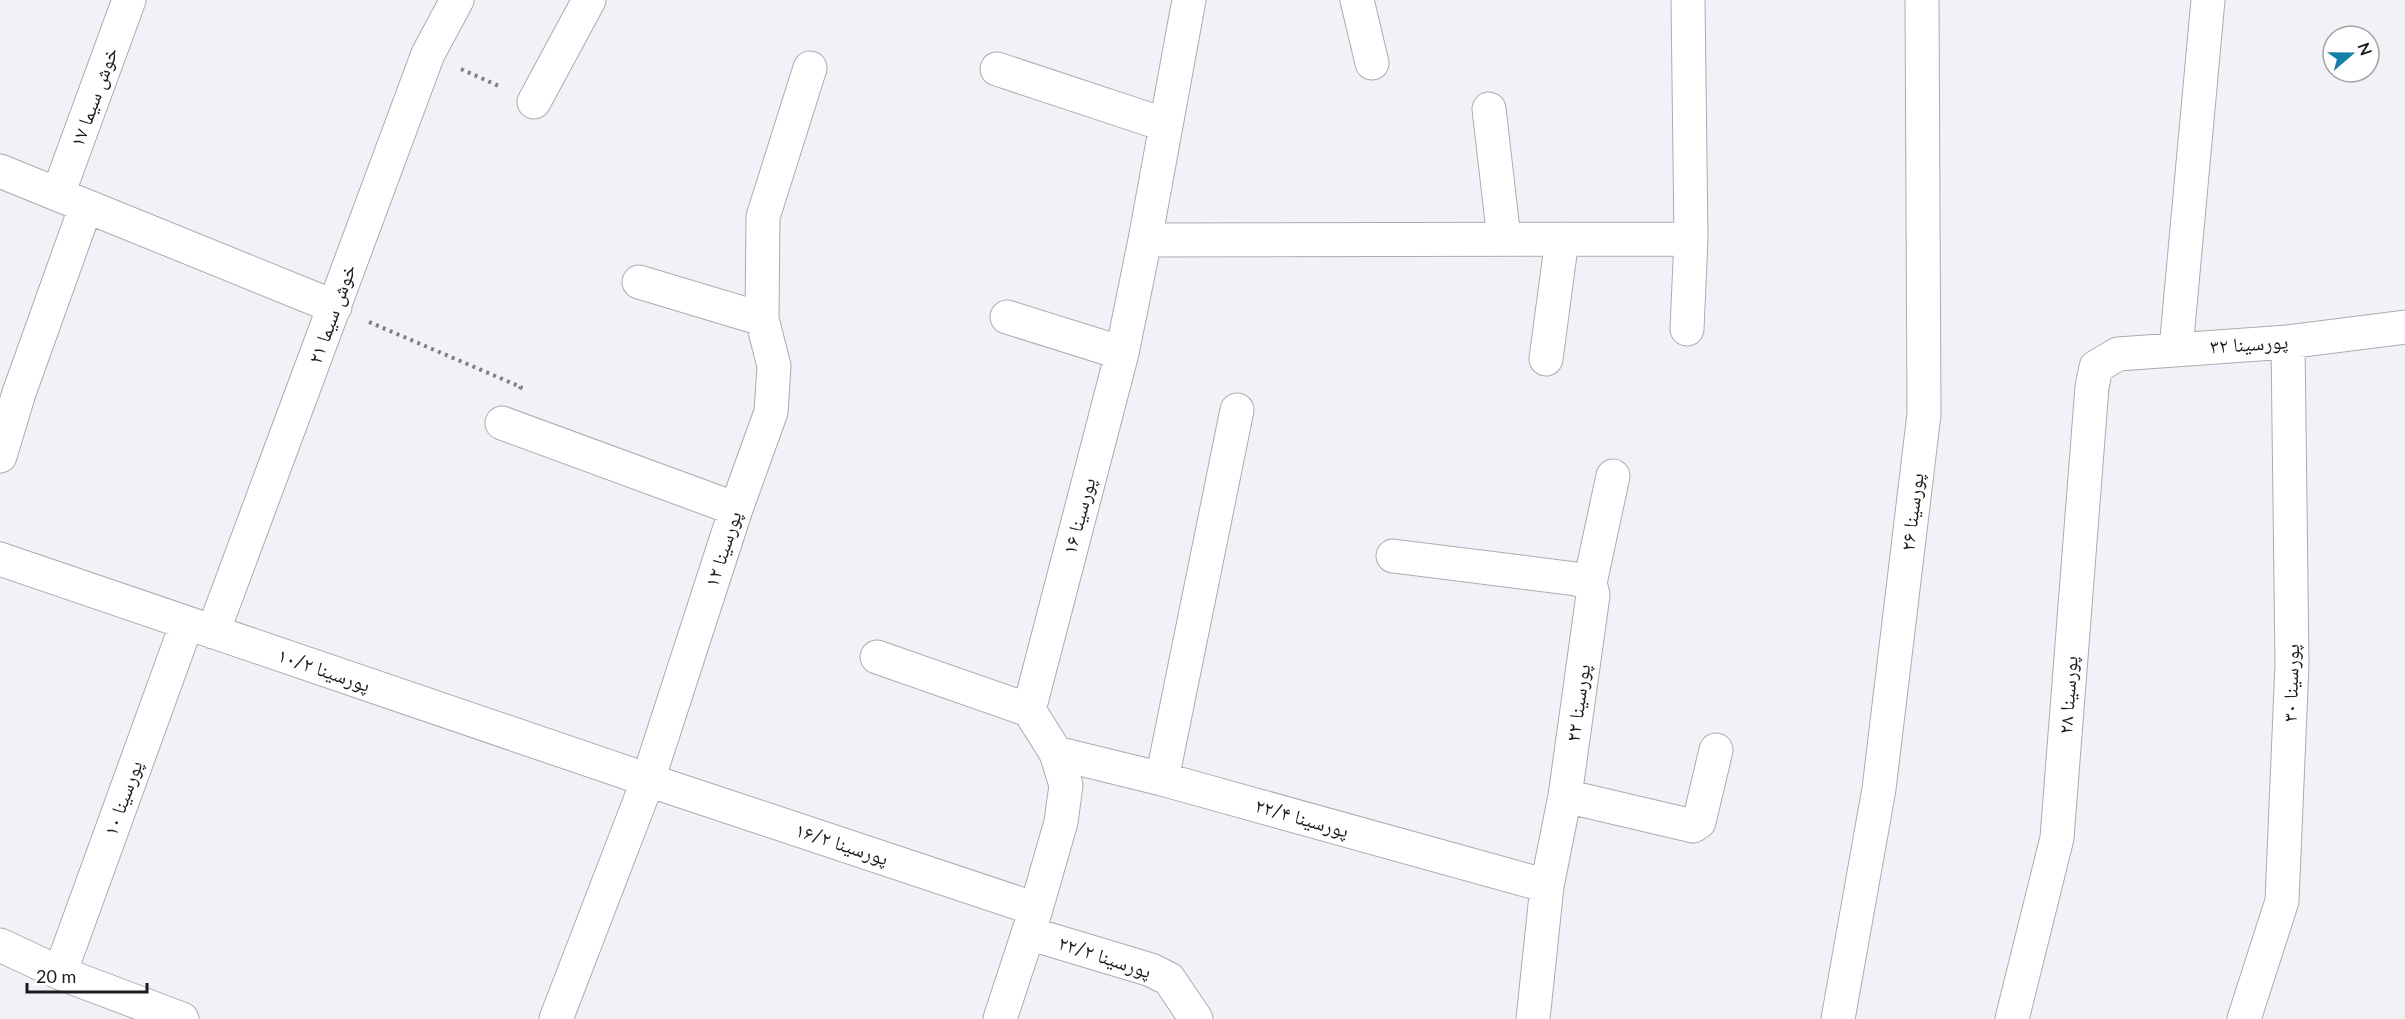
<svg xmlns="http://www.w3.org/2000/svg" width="2405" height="1019" font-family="Lato,'Noto Naskh Arabic',sans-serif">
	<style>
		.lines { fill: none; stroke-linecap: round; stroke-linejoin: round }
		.minor-casing { stroke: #aaacb0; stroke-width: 35 }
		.path { stroke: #7f8082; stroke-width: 4; stroke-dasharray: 3 4.5; stroke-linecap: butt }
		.minor { stroke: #fff; stroke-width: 33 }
		.labels { text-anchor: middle; stroke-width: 5; stroke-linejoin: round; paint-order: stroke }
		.street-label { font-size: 20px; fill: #1b1c1d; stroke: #fff }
	</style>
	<rect width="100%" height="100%" fill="#f1f2f7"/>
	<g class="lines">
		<g class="minor-casing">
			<path id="minor" d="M 1357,0 L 1372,63
				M 997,69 L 1166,125
				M 534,102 L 589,0
				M 1489,109 L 1504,239
				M 0,171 L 335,307
				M 58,194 L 129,0
				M 1145,240 L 1691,239
				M 639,282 L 762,319
				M 1007,317 L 1122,353
				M 1687,329 L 1691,239 L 1688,0
				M 2176,349 L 2208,0
				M 1546,359 L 1562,239
				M 502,423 L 736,509
				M 0,456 L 19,393 L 86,206
				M 1393,556 L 1576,579 L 1590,583 L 1593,595 L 1565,796 L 1547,886 L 1533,1019
				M 0,559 L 648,780 L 1036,909
				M 1590,583 L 1613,476
				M 213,632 L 428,54 L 457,0
				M 877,657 L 1029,710
				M 1056,753 L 1162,779 L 1547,886
				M 1162,779 L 1237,410
				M 1565,796 L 1693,826 L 1699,822 L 1716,750
				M 1028,933 L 1151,970 L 1169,979 L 1196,1019
				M 0,945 L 60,973 L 182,1019
				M 60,973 L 187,623
				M 556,1019 L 648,780 L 736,509 L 771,412 L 774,366 L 762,319 L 763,217 L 810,68
				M 1000,1019 L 1036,909 L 1061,822 L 1066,785 L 1056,753 L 1029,710 L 1122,353 L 1145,240 L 1189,0
				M 1838,1019 L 1879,789 L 1924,414 L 1922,0
				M 2012,1019 L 2057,838 L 2092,387 L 2096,367 L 2118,354 L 2288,342 L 2405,327
				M 2244,1019 L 2282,901 L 2292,664 L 2288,342"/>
		</g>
		<path class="path" d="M 461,69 L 501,87
			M 369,322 L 521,387 L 519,390"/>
		<use href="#minor" class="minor"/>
	</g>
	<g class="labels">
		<g class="street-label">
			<text transform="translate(94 97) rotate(-70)" y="7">خوش سیما ۱۷</text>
			<text transform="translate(332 314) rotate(-70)" y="7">خوش سیما ۲۱</text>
			<text transform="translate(2249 344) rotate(-4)" y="7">پورسینا ۳۲</text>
			<text transform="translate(1912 512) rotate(-83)" y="7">پورسینا ۲۶</text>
			<text transform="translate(1079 516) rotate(-75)" y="7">پورسینا ۱۶</text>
			<text transform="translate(723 549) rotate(-72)" y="7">پورسینا ۱۲</text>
			<text transform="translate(324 670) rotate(19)" y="7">پورسینا ۱۰/۲</text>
			<text transform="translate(2291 683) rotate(-88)" y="7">پورسینا ۳۰</text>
			<text transform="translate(2068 695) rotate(-86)" y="7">پورسینا ۲۸</text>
			<text transform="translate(1578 703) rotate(-82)" y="7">پورسینا ۲۲</text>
			<text transform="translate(123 798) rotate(-70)" y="7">پورسینا ۱۰</text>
			<text transform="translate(1302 818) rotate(16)" y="7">پورسینا ۲۲/۴</text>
			<text transform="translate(842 844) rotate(18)" y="7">پورسینا ۱۶/۲</text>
			<text transform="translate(1105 957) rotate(18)" y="7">پورسینا ۲۲/۲</text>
		</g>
	</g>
	<g transform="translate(2351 54) rotate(70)"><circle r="28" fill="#ffffff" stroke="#a4a4a5" stroke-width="1.5"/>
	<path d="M0-4.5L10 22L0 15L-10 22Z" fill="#1380a8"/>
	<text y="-9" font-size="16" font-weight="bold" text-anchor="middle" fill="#1b1c1d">N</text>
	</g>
	<path d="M27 983v9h120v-9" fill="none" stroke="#1b1c1d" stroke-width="3"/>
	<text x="36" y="983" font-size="18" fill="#1b1c1d" stroke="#ffffff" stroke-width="4.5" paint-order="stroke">20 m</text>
</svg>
